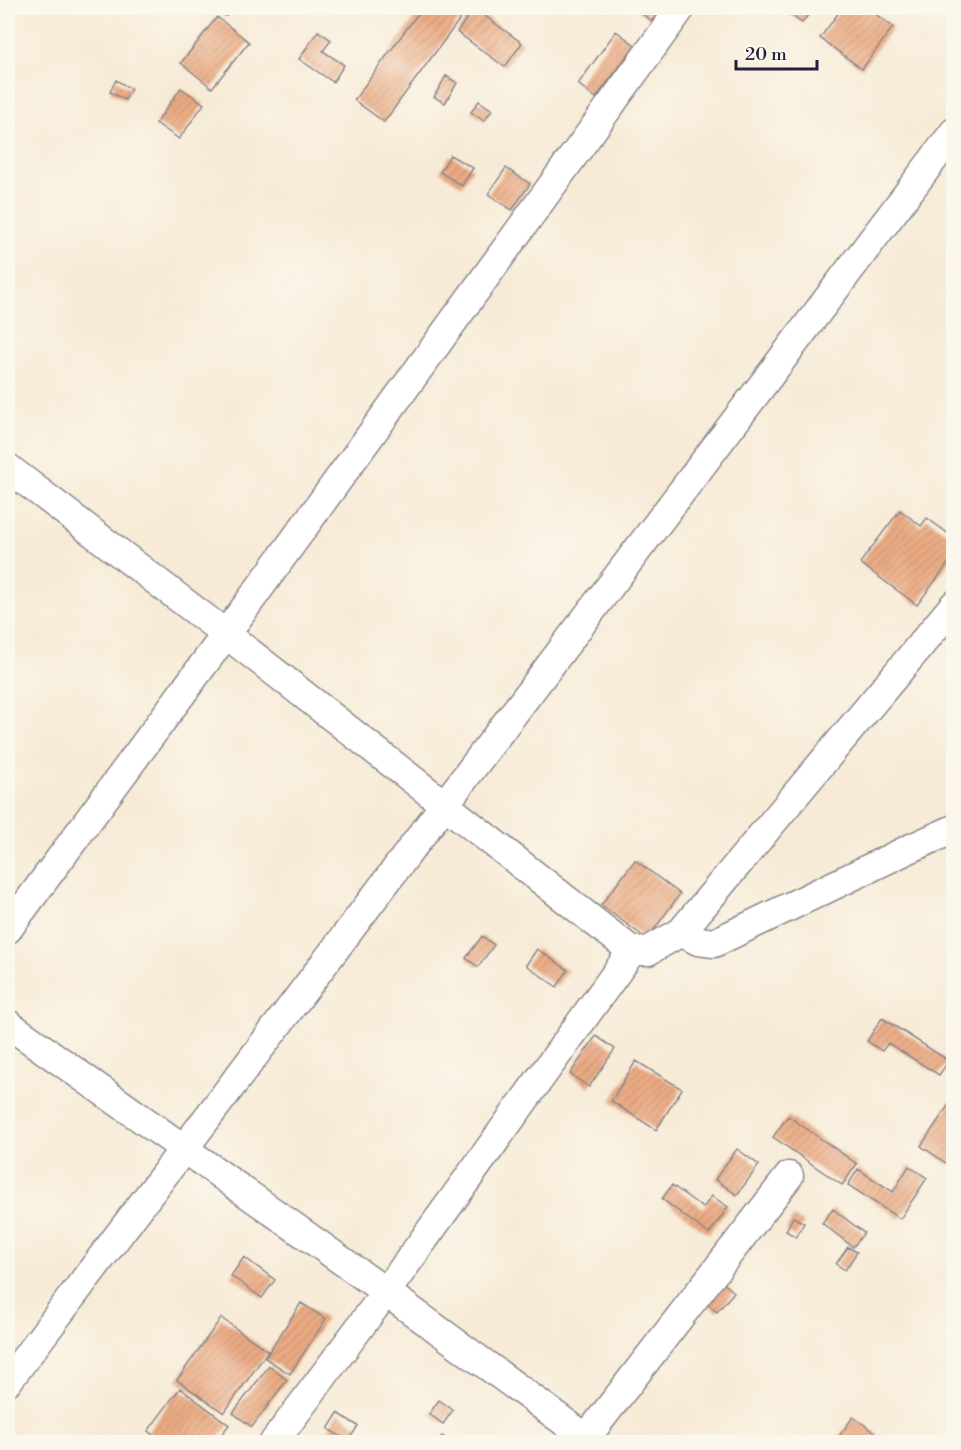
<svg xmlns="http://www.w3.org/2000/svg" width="961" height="1450" font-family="'Libre Bodoni',serif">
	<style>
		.building { fill: url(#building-hatch) }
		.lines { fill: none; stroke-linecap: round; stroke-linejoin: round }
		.minor-casing { stroke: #8c8689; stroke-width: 31 }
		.minor { stroke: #fff; stroke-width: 28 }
	</style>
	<defs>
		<pattern id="building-hatch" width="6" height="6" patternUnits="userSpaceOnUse" patternTransform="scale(1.5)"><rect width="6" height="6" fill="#ebaa82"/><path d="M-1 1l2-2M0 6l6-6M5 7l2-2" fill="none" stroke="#c99271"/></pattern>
	</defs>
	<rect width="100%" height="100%" fill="#fbf7ec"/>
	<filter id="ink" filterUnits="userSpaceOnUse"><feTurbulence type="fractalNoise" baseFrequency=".0167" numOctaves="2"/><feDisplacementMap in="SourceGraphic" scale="12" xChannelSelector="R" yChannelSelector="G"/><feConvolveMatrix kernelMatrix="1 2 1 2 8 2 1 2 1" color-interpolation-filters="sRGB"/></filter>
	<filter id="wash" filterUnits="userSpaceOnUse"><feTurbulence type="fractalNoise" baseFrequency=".008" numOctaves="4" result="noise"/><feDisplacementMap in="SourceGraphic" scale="24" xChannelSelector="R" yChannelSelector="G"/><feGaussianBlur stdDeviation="1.35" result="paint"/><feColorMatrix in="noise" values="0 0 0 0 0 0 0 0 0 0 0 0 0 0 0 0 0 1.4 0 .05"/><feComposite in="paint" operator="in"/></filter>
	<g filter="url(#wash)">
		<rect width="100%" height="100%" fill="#f7ebd7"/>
		<g id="blocks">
			<path class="building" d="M 212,8 L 231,8 L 226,16 Z
				M 422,8 L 468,8 L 384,122 L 354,100 Z
				M 474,8 L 522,43 L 505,67 L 457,32 Z
				M 640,8 L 662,8 L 652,21 L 638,11 Z
				M 781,8 L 813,8 L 802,23 Z
				M 842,8 L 867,8 L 893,27 L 862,69 L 820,38 Z
				M 217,17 L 249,42 L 212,88 L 181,63 Z
				M 318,31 L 331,40 L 323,51 L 344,65 L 333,82 L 299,59 Z
				M 616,31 L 635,45 L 596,98 L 578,84 Z
				M 446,76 L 457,83 L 445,103 L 434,97 Z
				M 116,80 L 131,89 L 125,100 L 110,92 Z
				M 181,88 L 204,104 L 179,139 L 156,123 Z
				M 479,101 L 492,110 L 484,121 L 471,112 Z
				M 450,155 L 473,168 L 462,186 L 440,172 Z
				M 506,168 L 530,184 L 512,210 L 488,194 Z
				M 900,510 L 921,526 L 927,518 L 954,538 L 954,556 L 917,605 L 860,563 Z
				M 635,860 L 680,894 L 647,939 L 601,905 Z
				M 482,936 L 494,945 L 478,967 L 466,958 Z
				M 537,949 L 568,970 L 557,987 L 526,965 Z
				M 882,1018 L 949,1061 L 939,1075 L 888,1043 L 882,1051 L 867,1041 Z
				M 596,1036 L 615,1049 L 589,1087 L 570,1074 Z
				M 636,1061 L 682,1089 L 656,1130 L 611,1101 Z
				M 954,1097 L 954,1158 L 949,1165 L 921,1146 Z
				M 788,1116 L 857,1164 L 842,1185 L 773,1137 Z
				M 737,1149 L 759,1165 L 737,1195 L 715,1179 Z
				M 909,1166 L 927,1178 L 900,1219 L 848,1185 L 858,1169 L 893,1192 Z
				M 672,1185 L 703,1208 L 712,1196 L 728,1207 L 709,1234 L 662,1199 Z
				M 833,1209 L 864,1233 L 853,1247 L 822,1223 Z
				M 793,1217 L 804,1223 L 796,1237 L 786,1231 Z
				M 848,1247 L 857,1252 L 845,1270 L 836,1264 Z
				M 244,1257 L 275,1280 L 262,1298 L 231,1276 Z
				M 721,1281 L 734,1292 L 717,1312 L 704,1301 Z
				M 301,1303 L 326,1319 L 290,1374 L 265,1358 Z
				M 221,1318 L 268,1351 L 224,1413 L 177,1380 Z
				M 269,1366 L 287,1380 L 252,1427 L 233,1413 Z
				M 180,1388 L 229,1425 L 215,1442 L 162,1442 L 148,1431 Z
				M 439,1400 L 453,1410 L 443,1424 L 429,1414 Z
				M 338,1413 L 358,1426 L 348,1441 L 328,1429 Z
				M 853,1417 L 876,1433 L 870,1442 L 835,1442 Z
				M 442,1436 L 451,1442 L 437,1442 Z"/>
		</g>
	</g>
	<g filter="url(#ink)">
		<use href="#blocks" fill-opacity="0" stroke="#8c8689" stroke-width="1.5"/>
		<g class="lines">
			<g class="minor-casing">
				<path id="minor" d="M 8,468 L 226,634 L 632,951
					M 8,929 L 226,634 L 681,8
					M 681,932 L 698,941 L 714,943 L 909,849 L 954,829
					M 8,1024 L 386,1292 L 592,1442
					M 8,1381 L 954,132
					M 274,1442 L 386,1292 L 632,951 L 648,951 L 681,932 L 954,605
					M 583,1442 L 789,1176"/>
			</g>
			<use href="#minor" class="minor"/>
		</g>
	</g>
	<rect width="961" height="1450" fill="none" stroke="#fbf7ec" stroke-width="30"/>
	<path d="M736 60v9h81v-9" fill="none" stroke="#22223b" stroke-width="3"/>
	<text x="745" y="60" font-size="18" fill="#22223b" stroke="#fbf7ec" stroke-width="4.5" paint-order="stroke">20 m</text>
</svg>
